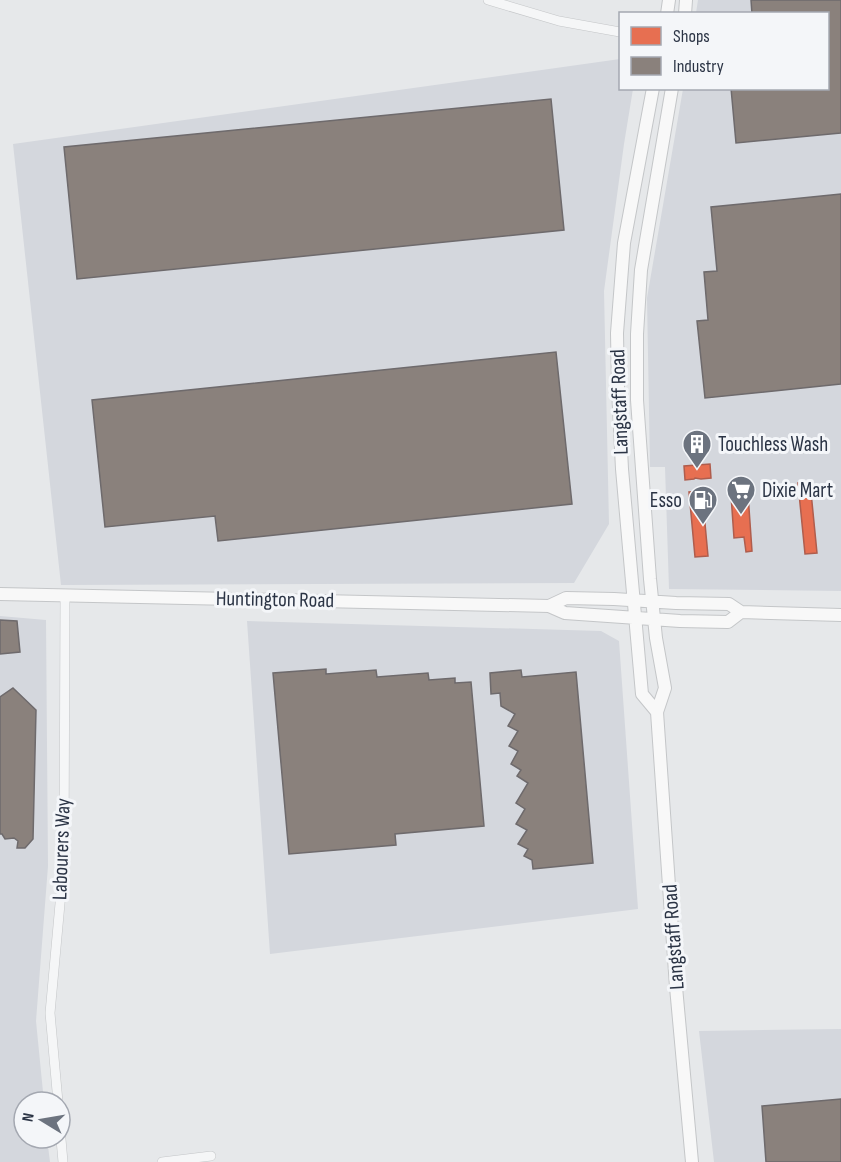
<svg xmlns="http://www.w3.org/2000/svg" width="841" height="1162" font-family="'Sofia Sans Condensed',sans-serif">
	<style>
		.built { fill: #d4d7dd }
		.shops { fill: #e76f51; stroke: #af5d4d; stroke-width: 1.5 }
		.industry { fill: #8a817c; stroke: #6e6a6c; stroke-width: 1.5 }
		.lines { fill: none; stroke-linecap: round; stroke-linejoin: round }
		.street-casing { stroke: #c4c6c8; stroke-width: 10 }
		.secondary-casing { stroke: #c4c6c8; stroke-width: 14 }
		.street { stroke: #f5f6f7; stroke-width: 9 }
		.secondary { stroke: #f8f8f8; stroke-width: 12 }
		.labels { text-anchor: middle; stroke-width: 6; stroke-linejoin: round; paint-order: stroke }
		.street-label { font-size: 21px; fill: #2b3445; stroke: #f4f6f9 }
		.poi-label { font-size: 21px; fill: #2b3445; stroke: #f4f6f9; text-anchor: start }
	</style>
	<rect width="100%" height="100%" fill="#e6e8ea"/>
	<path class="built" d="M 698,0 L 841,0 L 841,591 L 669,589 L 665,467 L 650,467 L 647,298 L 683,89 L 828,88 L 828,14 L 696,13 Z
		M 620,59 L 620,88 L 633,89 L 624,144 L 604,291 L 609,524 L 574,583 L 61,585 L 13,144 Z
		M 0,616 L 46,620 L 48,866 L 36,1021 L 44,1102 L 24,1102 L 24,1138 L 47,1138 L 50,1162 L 0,1162 Z
		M 247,621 L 601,631 L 619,641 L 638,909 L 270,954 Z
		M 841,1029 L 841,1162 L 714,1162 L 699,1031 Z"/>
	<path class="shops" d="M 710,464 L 711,478 L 701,479 L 695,478 L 694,479 L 685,480 L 684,466 Z
		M 810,482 L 817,553 L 805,554 L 798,483 Z
		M 702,491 L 708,556 L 695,557 L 689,492 Z
		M 748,494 L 752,551 L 746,552 L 744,537 L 734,538 L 731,495 Z"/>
	<path class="industry" d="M 751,0 L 841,0 L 841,133 L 736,143 L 731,88 L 828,88 L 828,14 L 752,14 Z
		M 551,99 L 564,230 L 77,279 L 64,147 Z
		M 841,194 L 841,384 L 705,398 L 697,321 L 708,320 L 704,272 L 717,271 L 711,207 Z
		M 556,352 L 572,504 L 218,541 L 215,516 L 105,527 L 92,400 Z
		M 0,620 L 17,621 L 20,652 L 0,654 Z
		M 326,669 L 326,674 L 376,670 L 377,677 L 428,673 L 429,680 L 455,678 L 455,683 L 471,682 L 484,826 L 395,834 L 396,845 L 289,854 L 273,673 Z
		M 521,670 L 522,677 L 576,672 L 593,863 L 533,869 L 532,860 L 524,856 L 528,849 L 518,844 L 527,830 L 516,824 L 525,809 L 516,803 L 528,783 L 517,776 L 521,770 L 511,764 L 518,751 L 509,746 L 518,731 L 508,726 L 515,714 L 501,706 L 500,693 L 491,694 L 490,673 Z
		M 13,688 L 36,710 L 33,839 L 25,848 L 17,848 L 18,841 L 14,838 L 5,839 L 2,834 L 0,834 L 0,697 Z
		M 841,1099 L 841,1162 L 766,1162 L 762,1106 Z"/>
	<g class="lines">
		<g class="street-casing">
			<path id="street" d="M 488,0 L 559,21 L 620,32
				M 58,1102 L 50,1013 L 64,860 L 65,595
				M 60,1128 L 63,1162
				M 162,1162 L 211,1156"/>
		</g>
		<g class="secondary-casing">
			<path id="secondary" d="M 667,14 L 669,0
				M 685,14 L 686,0
				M 653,88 L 624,243 L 617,333 L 618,389 L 622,469 L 642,694 L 657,712
				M 672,88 L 641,270 L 637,334 L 637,400 L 650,579 L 656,638 L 665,688 L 657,712 L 676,987 L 692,1162
				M 0,594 L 549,606 L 565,613 L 680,621 L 728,622 L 741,612
				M 549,606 L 566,598 L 614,599 L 676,603 L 729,604 L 741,612 L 841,615"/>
		</g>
		<use href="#street" class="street"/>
		<use href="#secondary" class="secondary"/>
	</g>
	<defs>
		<g id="building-pin" transform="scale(1.5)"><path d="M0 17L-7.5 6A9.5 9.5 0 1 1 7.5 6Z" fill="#6c737f" stroke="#f4f6f9"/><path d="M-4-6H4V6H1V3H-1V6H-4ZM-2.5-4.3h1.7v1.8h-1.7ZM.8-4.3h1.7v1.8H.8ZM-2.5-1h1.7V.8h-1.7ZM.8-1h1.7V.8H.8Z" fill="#fff"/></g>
		<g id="supermarket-pin" transform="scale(1.5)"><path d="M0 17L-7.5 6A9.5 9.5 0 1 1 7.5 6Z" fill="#6c737f" stroke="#f4f6f9"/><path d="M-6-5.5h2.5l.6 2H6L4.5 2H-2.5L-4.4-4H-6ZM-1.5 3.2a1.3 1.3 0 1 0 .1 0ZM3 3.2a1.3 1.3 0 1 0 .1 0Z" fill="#fff"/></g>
		<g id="fuel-pin" transform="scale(1.5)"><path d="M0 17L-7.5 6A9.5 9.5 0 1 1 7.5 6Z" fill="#6c737f" stroke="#f4f6f9"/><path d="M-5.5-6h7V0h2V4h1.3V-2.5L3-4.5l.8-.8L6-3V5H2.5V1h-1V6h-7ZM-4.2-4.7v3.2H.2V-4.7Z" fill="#fff"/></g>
	</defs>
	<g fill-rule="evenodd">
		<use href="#building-pin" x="697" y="444"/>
		<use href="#supermarket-pin" x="741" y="490"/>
		<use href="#fuel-pin" x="703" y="500"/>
	</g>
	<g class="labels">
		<g class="street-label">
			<text transform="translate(619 402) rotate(-92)" y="7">Langstaff Road</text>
			<text transform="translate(275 599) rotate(1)" y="7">Huntington Road</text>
			<text transform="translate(61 849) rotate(-88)" y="7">Labourers Way</text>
			<text transform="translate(673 937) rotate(-94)" y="7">Langstaff Road</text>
		</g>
		<g class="poi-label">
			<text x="718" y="451">Touchless Wash</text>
			<text x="762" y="497">Dixie Mart</text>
			<text x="682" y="507" text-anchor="end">Esso</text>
		</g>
	</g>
	<rect x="619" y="12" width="210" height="78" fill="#f4f6f9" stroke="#a4a8b1" stroke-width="1.5"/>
	<rect x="631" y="27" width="30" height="18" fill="#e76f51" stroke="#a4a8b1" stroke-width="1.5"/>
	<text x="673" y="42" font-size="18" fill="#2b3445">Shops</text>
	<rect x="631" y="57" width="30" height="18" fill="#8a817c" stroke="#a4a8b1" stroke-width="1.5"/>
	<text x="673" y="72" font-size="18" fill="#2b3445">Industry</text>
	<g transform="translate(42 1120) rotate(281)"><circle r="28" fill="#f4f6f9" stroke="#a4a8b1" stroke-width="1.5"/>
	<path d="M0-4.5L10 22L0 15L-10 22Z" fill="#6c737f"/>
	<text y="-9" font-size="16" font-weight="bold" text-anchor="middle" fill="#2b3445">N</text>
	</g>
</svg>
